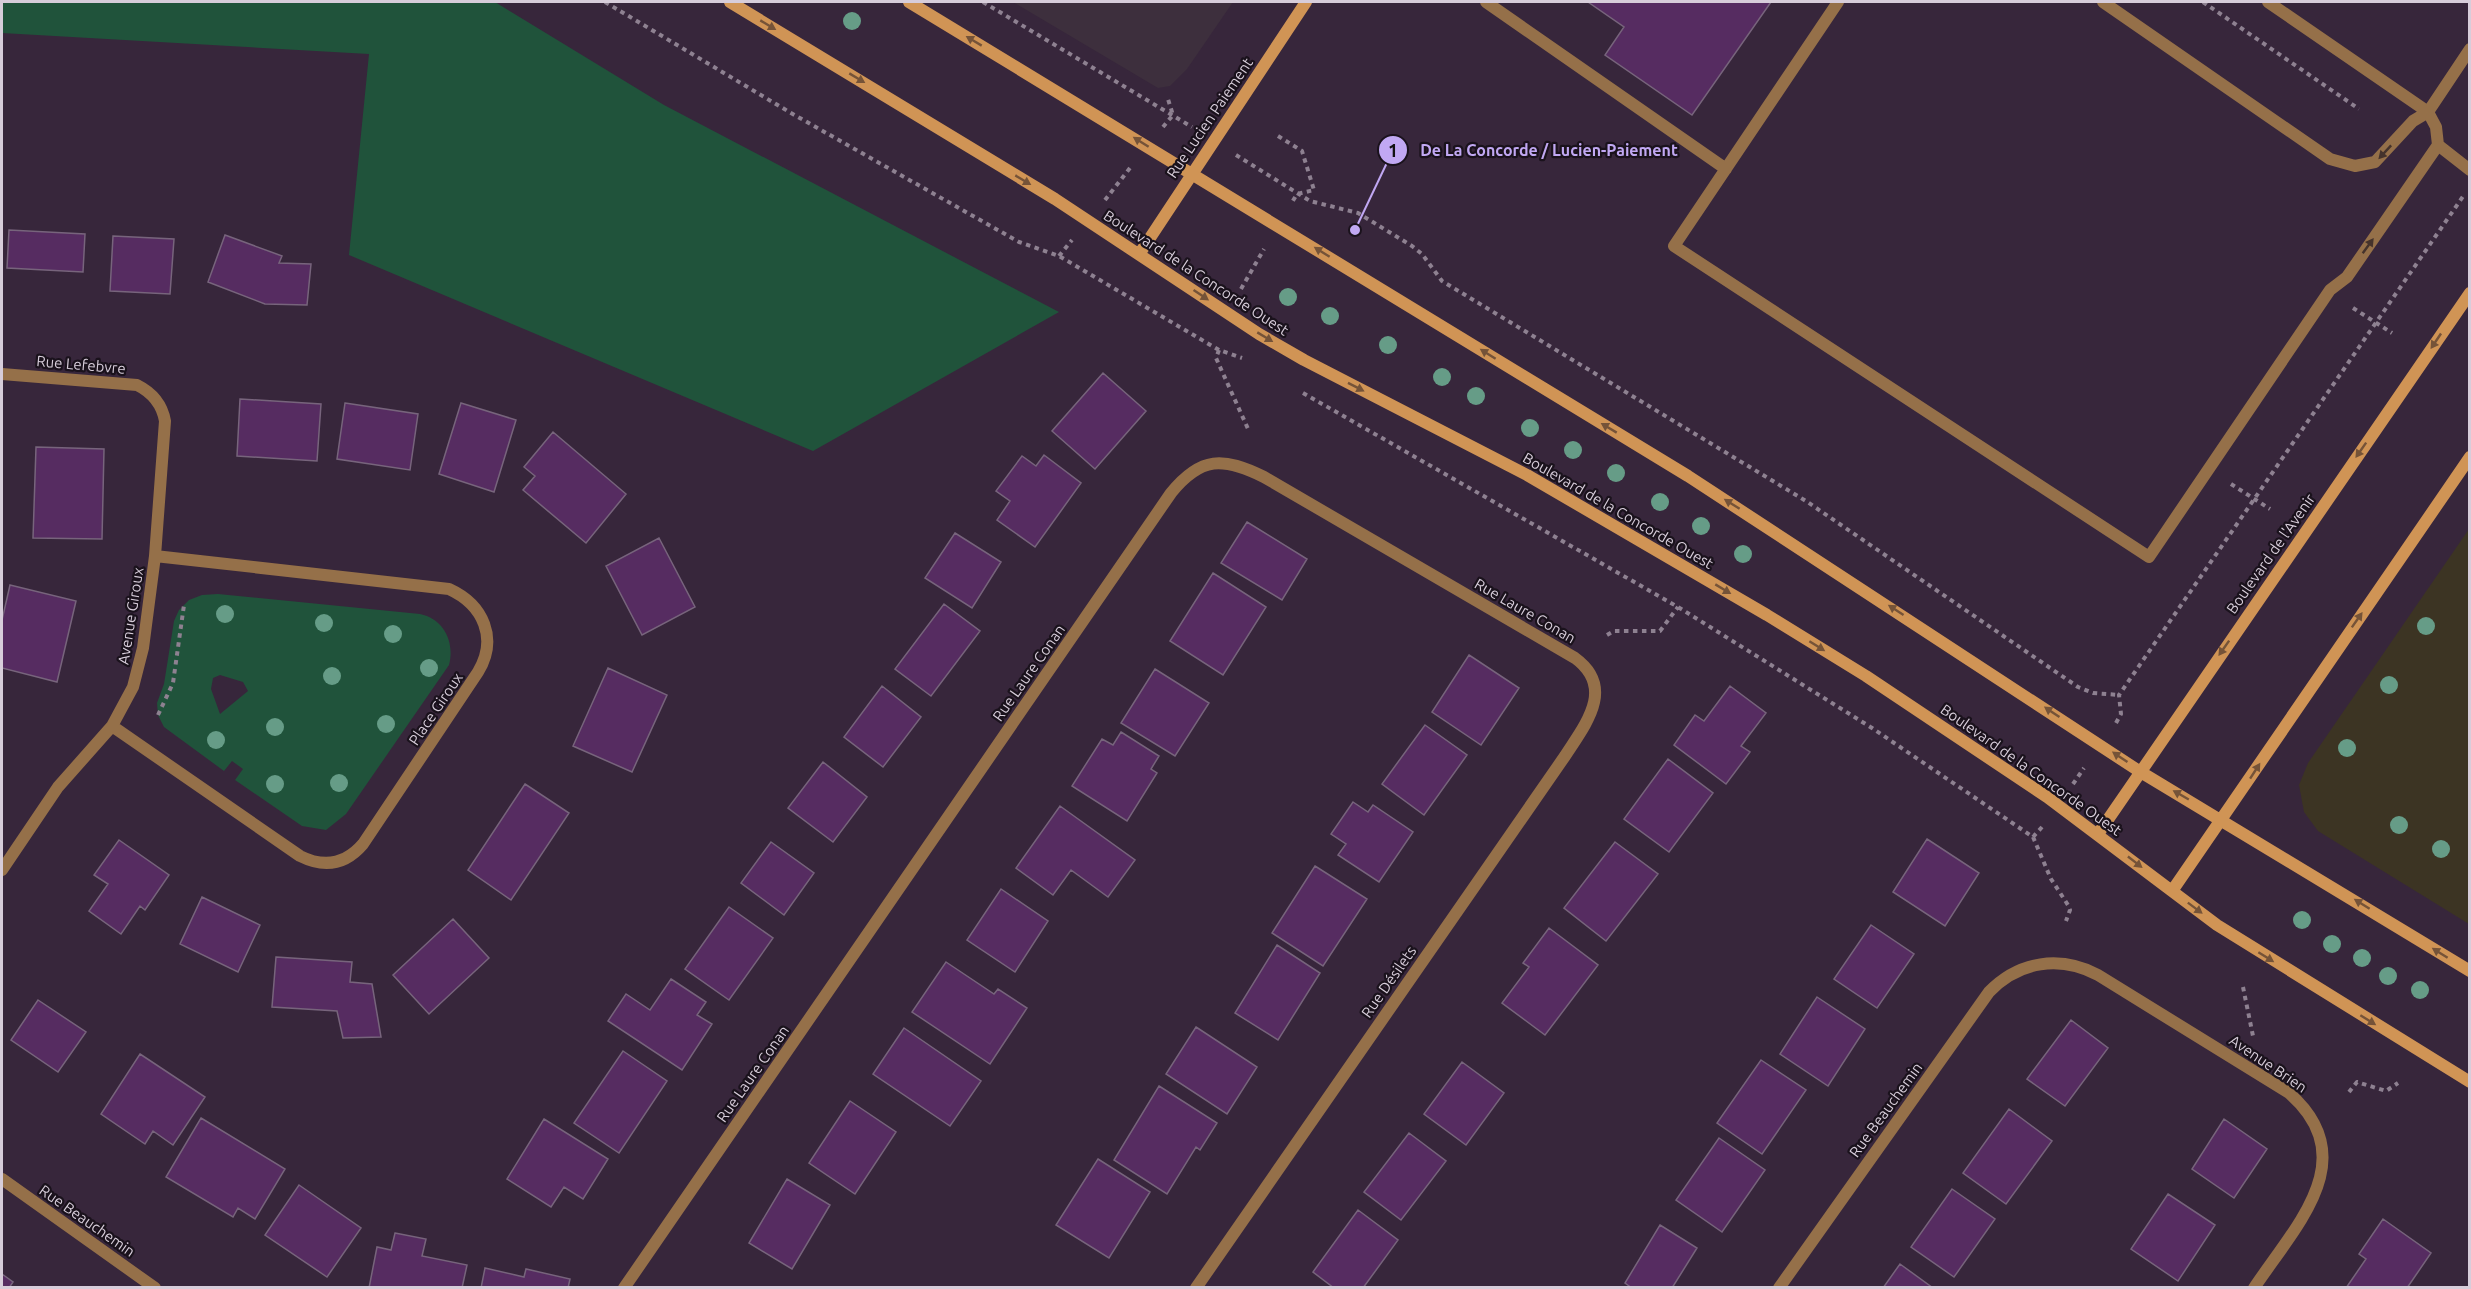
<svg xmlns="http://www.w3.org/2000/svg" width="2471" height="1289" font-family="Ubuntu,sans-serif">
	<style>
		.commercial { fill: #3d2f3d }
		.education { fill: #3c3423 }
		.green { fill: #20533b; fill-rule: evenodd }
		.building { fill: #562c61; stroke: #77647c; stroke-width: 1.5 }
		.lines { fill: none; stroke-linecap: round; stroke-linejoin: round }
		.path { stroke: #8e8191; stroke-width: 4; stroke-dasharray: 4.5 4.5; stroke-linecap: butt }
		.lane { stroke: #957049; stroke-width: 12 }
		.street { stroke: #957049; stroke-width: 12 }
		.secondary { stroke: #d09455; stroke-width: 12 }
		.tree { fill: #669c87 }
		.oneway { fill: #755338 }
		.oneway2 { fill: #45332c }
		.labels { text-anchor: middle; stroke-width: 4.5; stroke-linejoin: round; paint-order: stroke }
		.street-label { font-size: 15px; fill: #d7cdda; stroke: #1a121c }
		.leader { fill: none; stroke: #c1a8f3; stroke-width: 2 }
		.callout-dot { fill: #c1a8f3; stroke: #1a121c; stroke-width: 2 }
		.mark-label { font-size: 18px; text-anchor: middle; font-weight: bold; fill: #111 }
		.callout-label { font-size: 16px; text-anchor: middle; font-weight: bold; fill: #c1a8f3; stroke: #1a121c; stroke-width: 4.5; stroke-linejoin: round; paint-order: stroke }
	</style>
	<rect width="100%" height="100%" fill="#37263b"/>
	<path class="commercial" d="M 1013,2 L 1233,2 L 1187,69 L 1170,86 L 1158,88 Z"/>
	<path class="education" d="M 2469,529 L 2469,924 L 2318,831 L 2304,812 L 2299,785 L 2308,763 Z"/>
	<path class="green" d="M 2,2 L 495,2 L 664,105 L 1059,312 L 813,451 L 349,255 L 369,54 L 2,33 Z
		M 218,594 L 420,614 C 444,619 455,642 449,665 L 346,814 L 326,830 L 302,826 L 235,780 L 243,769 L 232,761 L 224,771 L 164,727 L 158,715 L 157,703 L 164,684 L 174,621 L 179,610 L 189,600 L 202,595 ZM 220,675 L 243,682 L 248,691 L 220,714 L 211,689 L 213,678 Z"/>
	<path class="building" d="M 1588,2 L 1771,2 L 1692,115 L 1605,55 L 1624,27 Z
		M 9,230 L 85,234 L 83,272 L 7,268 Z
		M 225,235 L 282,256 L 279,263 L 311,264 L 307,305 L 265,304 L 208,282 Z
		M 113,236 L 174,239 L 170,294 L 110,291 Z
		M 1103,373 L 1146,411 L 1095,469 L 1052,431 Z
		M 240,399 L 321,404 L 317,461 L 237,456 Z
		M 345,403 L 418,414 L 410,470 L 337,459 Z
		M 461,403 L 516,420 L 494,492 L 439,474 Z
		M 553,432 L 626,494 L 586,543 L 523,490 L 535,476 L 524,467 Z
		M 36,447 L 104,449 L 102,539 L 33,538 Z
		M 1044,455 L 1081,483 L 1035,547 L 997,520 L 1010,501 L 996,491 L 1022,456 L 1036,466 Z
		M 1247,522 L 1307,559 L 1282,600 L 1221,563 Z
		M 955,533 L 1001,562 L 972,608 L 925,578 Z
		M 659,538 L 695,607 L 642,635 L 606,566 Z
		M 1213,573 L 1266,607 L 1223,675 L 1170,641 Z
		M 10,585 L 76,601 L 57,682 L 2,668 L 2,620 Z
		M 944,604 L 980,631 L 931,696 L 895,669 Z
		M 1469,655 L 1519,688 L 1481,745 L 1432,712 Z
		M 608,668 L 667,695 L 632,772 L 573,746 Z
		M 1155,669 L 1209,703 L 1175,756 L 1121,723 Z
		M 882,686 L 921,717 L 883,767 L 844,737 Z
		M 1730,686 L 1766,713 L 1741,746 L 1750,752 L 1726,784 L 1674,745 L 1695,715 L 1704,721 Z
		M 1425,725 L 1467,755 L 1424,815 L 1382,784 Z
		M 1121,732 L 1159,756 L 1151,769 L 1157,773 L 1127,821 L 1072,786 L 1102,739 L 1113,745 Z
		M 1668,759 L 1713,793 L 1669,852 L 1624,819 Z
		M 823,762 L 867,797 L 833,842 L 788,808 Z
		M 525,784 L 569,813 L 511,900 L 468,870 Z
		M 1353,802 L 1368,812 L 1373,805 L 1413,832 L 1379,882 L 1338,855 L 1346,844 L 1331,834 Z
		M 1060,806 L 1135,860 L 1108,897 L 1071,870 L 1053,895 L 1016,868 Z
		M 1927,839 L 1979,873 L 1945,926 L 1893,892 Z
		M 119,840 L 169,875 L 145,910 L 140,906 L 121,934 L 89,911 L 108,884 L 94,875 Z
		M 771,842 L 814,873 L 784,915 L 741,883 Z
		M 1615,842 L 1658,874 L 1606,941 L 1564,908 Z
		M 1315,866 L 1367,899 L 1323,966 L 1272,933 Z
		M 1001,889 L 1048,921 L 1015,972 L 967,940 Z
		M 202,897 L 260,925 L 238,972 L 180,944 Z
		M 729,907 L 773,938 L 729,1000 L 685,969 Z
		M 453,919 L 489,958 L 429,1014 L 393,975 Z
		M 1871,925 L 1914,954 L 1877,1008 L 1834,979 Z
		M 1549,928 L 1598,965 L 1545,1035 L 1502,1003 L 1529,967 L 1523,963 Z
		M 1277,945 L 1320,973 L 1278,1040 L 1235,1013 Z
		M 276,957 L 352,962 L 350,982 L 372,984 L 381,1037 L 343,1038 L 337,1011 L 272,1007 Z
		M 946,962 L 994,994 L 998,989 L 1027,1008 L 990,1064 L 912,1012 Z
		M 671,979 L 706,1002 L 697,1015 L 712,1024 L 682,1070 L 608,1021 L 626,994 L 650,1010 Z
		M 1817,997 L 1865,1029 L 1828,1086 L 1780,1054 Z
		M 38,1000 L 86,1032 L 58,1072 L 11,1040 Z
		M 2071,1020 L 2108,1048 L 2065,1106 L 2027,1079 Z
		M 1196,1027 L 1257,1067 L 1227,1114 L 1166,1074 Z
		M 904,1028 L 981,1081 L 950,1126 L 873,1074 Z
		M 623,1051 L 667,1081 L 619,1153 L 574,1123 Z
		M 140,1054 L 205,1097 L 173,1145 L 153,1131 L 145,1144 L 101,1114 Z
		M 1761,1060 L 1806,1090 L 1762,1154 L 1717,1123 Z
		M 1462,1062 L 1504,1093 L 1466,1145 L 1424,1114 Z
		M 1159,1086 L 1217,1123 L 1200,1150 L 1196,1147 L 1167,1194 L 1114,1160 Z
		M 850,1101 L 896,1132 L 855,1194 L 809,1163 Z
		M 2009,1109 L 2052,1141 L 2006,1204 L 1963,1173 Z
		M 201,1118 L 285,1169 L 255,1219 L 238,1208 L 233,1217 L 166,1177 Z
		M 544,1119 L 608,1159 L 583,1199 L 564,1187 L 551,1207 L 507,1179 Z
		M 2224,1119 L 2267,1149 L 2234,1198 L 2192,1169 Z
		M 1409,1133 L 1446,1161 L 1401,1220 L 1364,1192 Z
		M 1719,1138 L 1765,1170 L 1722,1232 L 1676,1200 Z
		M 1098,1159 L 1150,1192 L 1109,1258 L 1056,1225 Z
		M 787,1179 L 830,1205 L 792,1269 L 749,1243 Z
		M 299,1185 L 361,1228 L 327,1277 L 265,1235 Z
		M 1952,1189 L 1995,1219 L 1954,1277 L 1911,1247 Z
		M 2168,1194 L 2215,1225 L 2178,1281 L 2131,1249 Z
		M 1358,1210 L 1398,1240 L 1363,1288 L 1334,1288 L 1313,1272 Z
		M 2383,1219 L 2431,1253 L 2407,1288 L 2346,1288 L 2366,1259 L 2359,1254 Z
		M 1660,1225 L 1697,1248 L 1672,1288 L 1632,1288 L 1625,1283 Z
		M 395,1233 L 426,1239 L 422,1256 L 467,1265 L 462,1288 L 369,1288 L 377,1247 L 391,1250 Z
		M 1900,1264 L 1933,1288 L 1883,1288 Z
		M 485,1268 L 524,1277 L 526,1269 L 570,1279 L 568,1288 L 481,1288 Z
		M 2,1274 L 13,1282 L 9,1288 L 2,1288 Z"/>
	<g class="lines">
		<path class="path" d="M 605,2 L 791,113 L 1019,242 L 1059,256 L 1219,350 L 1242,358
			M 983,2 L 1192,127
			M 2203,2 L 2359,109
			M 1163,127 L 1173,115 L 1167,96
			M 1278,136 L 1302,151 L 1314,190 L 1297,194 L 1291,204
			M 1236,155 L 1310,201 L 1358,213 L 1412,246 L 1422,254 L 1442,281 L 1806,501 L 2078,687 L 2093,693 L 2119,695
			M 1105,200 L 1130,168
			M 1059,256 L 1072,240
			M 1241,289 L 1264,249
			M 2353,308 L 2392,333
			M 1219,350 L 1216,358 L 1249,431
			M 1303,393 L 1678,607 L 1872,728 L 2033,837
			M 2231,484 L 2270,509
			M 1607,635 L 1614,631 L 1660,631 L 1678,607
			M 158,715 L 173,683 L 184,605
			M 2116,723 L 2121,714 L 2119,695 L 2464,195
			M 2073,784 L 2084,768
			M 2033,837 L 2042,827
			M 2033,837 L 2051,879 L 2068,905 L 2070,910 L 2066,921
			M 2243,987 L 2253,1036
			M 2349,1092 L 2357,1082 L 2386,1091 L 2398,1083"/>
		<path class="lane" d="M 1486,2 L 1726,169
			M 1838,2 L 1674,246 L 2149,557 L 2330,290 L 2347,277 L 2438,145 L 2436,127 L 2428,112 L 2268,2
			M 2103,2 L 2330,159 L 2355,166 L 2375,162 L 2413,121 L 2428,112 L 2470,49
			M 2438,145 L 2470,170"/>
		<path class="street" d="M 2,374 L 137,385 C 153,393 162,404 165,421 L 155,556 L 143,648 L 133,687 L 112,726 L 58,787 L 2,870
			M 112,726 L 300,856 C 324,868 345,865 363,844 L 478,672 C 498,639 484,605 449,589 L 155,556
			M 2,1179 L 155,1288
			M 624,1288 L 1171,493 C 1201,456 1223,457 1264,477 L 1575,658 C 1616,688 1585,725 1565,756 L 1196,1288
			M 1779,1288 L 1989,992 C 2019,961 2060,955 2098,975 L 2289,1093 C 2364,1159 2296,1225 2254,1288"/>
		<path class="secondary" d="M 730,2 L 1055,199 L 1259,334 L 1304,360 L 1527,475 L 1767,615 L 1866,676 L 2047,797 L 2217,925 L 2470,1082
			M 909,2 L 1688,476 L 2139,771 L 2470,971
			M 1140,253 L 1306,2
			M 2098,834 L 2470,293
			M 2172,891 L 2470,457"/>
	</g>
	<g class="tree">
		<circle cx="852" cy="21" r="9"/>
		<circle cx="1288" cy="297" r="9"/>
		<circle cx="1330" cy="316" r="9"/>
		<circle cx="1388" cy="345" r="9"/>
		<circle cx="1442" cy="377" r="9"/>
		<circle cx="1476" cy="396" r="9"/>
		<circle cx="1530" cy="428" r="9"/>
		<circle cx="1573" cy="450" r="9"/>
		<circle cx="1616" cy="473" r="9"/>
		<circle cx="1660" cy="502" r="9"/>
		<circle cx="1701" cy="526" r="9"/>
		<circle cx="1743" cy="554" r="9"/>
		<circle cx="225" cy="614" r="9"/>
		<circle cx="324" cy="623" r="9"/>
		<circle cx="2426" cy="626" r="9"/>
		<circle cx="393" cy="634" r="9"/>
		<circle cx="429" cy="668" r="9"/>
		<circle cx="332" cy="676" r="9"/>
		<circle cx="2389" cy="685" r="9"/>
		<circle cx="386" cy="724" r="9"/>
		<circle cx="275" cy="727" r="9"/>
		<circle cx="216" cy="740" r="9"/>
		<circle cx="2347" cy="748" r="9"/>
		<circle cx="339" cy="783" r="9"/>
		<circle cx="275" cy="784" r="9"/>
		<circle cx="2399" cy="825" r="9"/>
		<circle cx="2441" cy="849" r="9"/>
		<circle cx="2302" cy="920" r="9"/>
		<circle cx="2332" cy="944" r="9"/>
		<circle cx="2362" cy="958" r="9"/>
		<circle cx="2388" cy="976" r="9"/>
		<circle cx="2420" cy="990" r="9"/>
	</g>
	<defs><path id="oneway-solid" d="M-6-.8H1V-3.2L6.5 0L1 3.2V.8H-6Z" transform="scale(1.5)"/></defs>
	<g class="oneway">
		<use href="#oneway-solid" transform="translate(768 25) rotate(31)"/>
		<use href="#oneway-solid" transform="translate(974 41) rotate(-149)"/>
		<use href="#oneway-solid" transform="translate(857 78) rotate(31)"/>
		<use href="#oneway-solid" transform="translate(1141 142) rotate(-148)"/>
		<use href="#oneway-solid" transform="translate(1023 180) rotate(31)"/>
		<use href="#oneway-solid" transform="translate(1322 252) rotate(-148)"/>
		<use href="#oneway-solid" transform="translate(1201 295) rotate(34)"/>
		<use href="#oneway-solid" transform="translate(1265 337) rotate(31)"/>
		<use href="#oneway-solid" transform="translate(2436 341) rotate(124)"/>
		<use href="#oneway-solid" transform="translate(1488 354) rotate(-148)"/>
		<use href="#oneway-solid" transform="translate(1356 387) rotate(27)"/>
		<use href="#oneway-solid" transform="translate(1609 428) rotate(-149)"/>
		<use href="#oneway-solid" transform="translate(2361 450) rotate(125)"/>
		<use href="#oneway-solid" transform="translate(1732 504) rotate(-148)"/>
		<use href="#oneway-solid" transform="translate(1723 589) rotate(31)"/>
		<use href="#oneway-solid" transform="translate(1896 610) rotate(-147)"/>
		<use href="#oneway-solid" transform="translate(2357 620) rotate(-55)"/>
		<use href="#oneway-solid" transform="translate(1817 646) rotate(32)"/>
		<use href="#oneway-solid" transform="translate(2224 648) rotate(125)"/>
		<use href="#oneway-solid" transform="translate(2052 712) rotate(-146)"/>
		<use href="#oneway-solid" transform="translate(2120 757) rotate(-146)"/>
		<use href="#oneway-solid" transform="translate(2255 771) rotate(-57)"/>
		<use href="#oneway-solid" transform="translate(2181 795) rotate(-150)"/>
		<use href="#oneway-solid" transform="translate(2135 862) rotate(38)"/>
		<use href="#oneway-solid" transform="translate(2362 904) rotate(-148)"/>
		<use href="#oneway-solid" transform="translate(2195 908) rotate(37)"/>
		<use href="#oneway-solid" transform="translate(2440 953) rotate(-148)"/>
		<use href="#oneway-solid" transform="translate(2266 957) rotate(32)"/>
		<use href="#oneway-solid" transform="translate(2368 1020) rotate(32)"/>
	</g>
	<g class="oneway2">
		<use href="#oneway-solid" transform="translate(2385 152) rotate(133)"/>
		<use href="#oneway-solid" transform="translate(2368 246) rotate(-54)"/>
	</g>
	<g class="labels">
		<g class="street-label">
			<text transform="translate(1210 118) rotate(-56)" y="5">Rue Lucien Paiement</text>
			<text transform="translate(1196 273) rotate(33)" y="5">Boulevard de la Concorde Ouest</text>
			<text transform="translate(81 365) rotate(5)" y="5">Rue Lefebvre</text>
			<text transform="translate(1618 511) rotate(30)" y="5">Boulevard de la Concorde Ouest</text>
			<text transform="translate(2271 554) rotate(-55)" y="5">Boulevard de l'Avenir</text>
			<text transform="translate(1525 611) rotate(30)" y="5">Rue Laure Conan</text>
			<text transform="translate(131 616) rotate(-81)" y="5">Avenue Giroux</text>
			<text transform="translate(1029 673) rotate(-55)" y="5">Rue Laure Conan</text>
			<text transform="translate(436 709) rotate(-56)" y="5">Place Giroux</text>
			<text transform="translate(2031 770) rotate(35)" y="5">Boulevard de la Concorde Ouest</text>
			<text transform="translate(1389 982) rotate(-55)" y="5">Rue Désilets</text>
			<text transform="translate(2268 1064) rotate(34)" y="5">Avenue Brien</text>
			<text transform="translate(753 1074) rotate(-55)" y="5">Rue Laure Conan</text>
			<text transform="translate(1886 1110) rotate(-54)" y="5">Rue Beauchemin</text>
			<text transform="translate(87 1221) rotate(35)" y="5">Rue Beauchemin</text>
		</g>
	</g>
	<path class="leader" d="M1355 230L1393 150"/>
	<g class="callout-dot">
		<circle cx="1355" cy="230" r="6"/>
		<circle cx="1393" cy="150" r="15"/>
	</g>
	<g class="mark-label">
		<text x="1393" y="157">1</text>
	</g>
	<g class="callout-label">
		<text x="1549" y="156">De La Concorde / Lucien-Paiement</text>
	</g>
	<rect width="2471" height="1289" fill="none" stroke="#d7cdda" stroke-width="6"/>
</svg>
